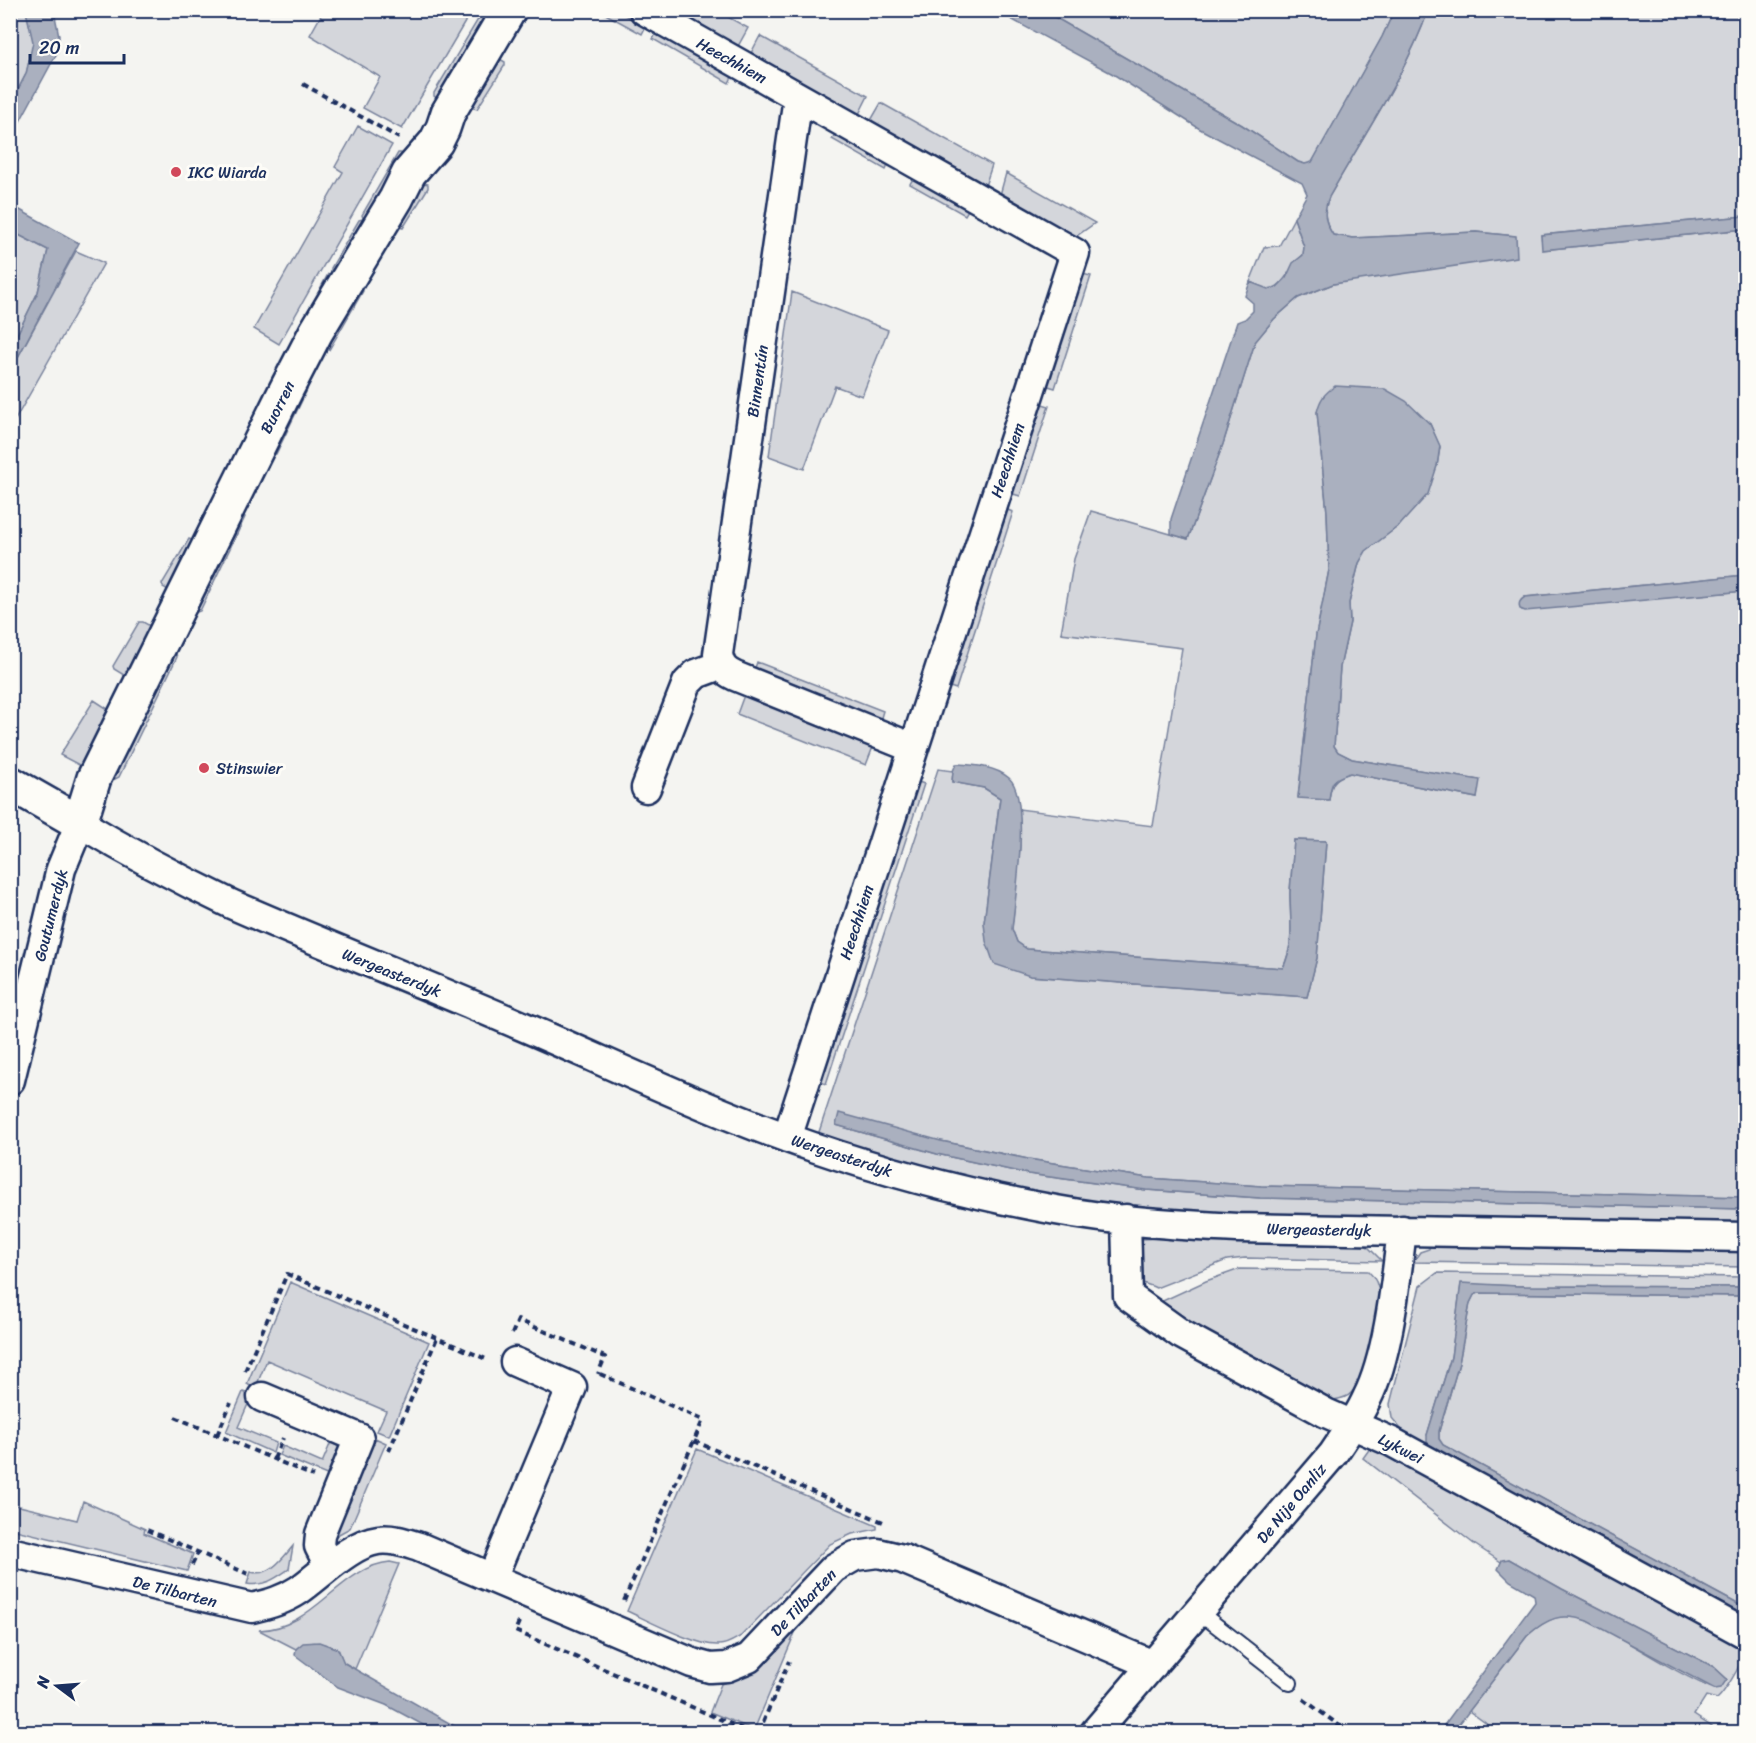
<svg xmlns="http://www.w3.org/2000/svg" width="1756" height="1743" font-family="Sriracha,sans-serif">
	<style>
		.green { fill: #d4d6db; stroke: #78829c; stroke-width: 1.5; fill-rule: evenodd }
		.water { fill: #aab0bf; stroke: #717c98; stroke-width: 1.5 }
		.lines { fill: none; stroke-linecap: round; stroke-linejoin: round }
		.lane-casing { stroke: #1b2f5e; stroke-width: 18 }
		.street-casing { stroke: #1b2f5e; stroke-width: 33 }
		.secondary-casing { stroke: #1b2f5e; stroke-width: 38 }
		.path { stroke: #1b2f5e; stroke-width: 4; stroke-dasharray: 6 4.5; stroke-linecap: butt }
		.lane { stroke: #fdfcf7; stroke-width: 14 }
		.street { stroke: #fdfcf7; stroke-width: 28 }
		.secondary { stroke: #fdfcf7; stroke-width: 33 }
		.poi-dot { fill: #d1495b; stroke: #fdfcf7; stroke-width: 2 }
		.labels { text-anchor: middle; stroke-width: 6; stroke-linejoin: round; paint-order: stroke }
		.street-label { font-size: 16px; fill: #1b2f5e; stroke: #fdfcf7 }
		.poi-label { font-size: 16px; fill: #1b2f5e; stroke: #fdfcf7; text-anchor: start }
	</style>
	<rect width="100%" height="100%" fill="#f4f4f1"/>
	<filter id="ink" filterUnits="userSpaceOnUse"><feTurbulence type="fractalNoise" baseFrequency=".0167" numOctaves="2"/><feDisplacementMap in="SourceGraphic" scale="12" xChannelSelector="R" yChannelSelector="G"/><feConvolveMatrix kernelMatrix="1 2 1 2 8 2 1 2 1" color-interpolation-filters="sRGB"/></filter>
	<g filter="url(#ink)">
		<path class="green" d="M 324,10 L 459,11 L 465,18 L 465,22 L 402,129 L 363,108 L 380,77 L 310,35 Z
			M 11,11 L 26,11 L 34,42 L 26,74 L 11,103 Z
			M 483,11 L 498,11 L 441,101 L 434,96 L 434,93 Z
			M 600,11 L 617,11 L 646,26 L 642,34 Z
			M 672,11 L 717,11 L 748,28 L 737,48 Z
			M 1044,11 L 1394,11 L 1382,37 L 1312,163 L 1305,164 L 1298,162 L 1242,125 Z
			M 1428,11 L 1745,11 L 1745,216 L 1541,235 L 1543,250 L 1745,229 L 1745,575 L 1525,597 L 1522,610 L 1745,591 L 1745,1197 L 1261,1186 L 1148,1178 L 1028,1159 L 941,1141 L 836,1125 L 937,1154 L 1028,1174 L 1146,1190 L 1260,1198 L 1745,1209 L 1745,1226 L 1197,1213 C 1109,1205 1021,1195 936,1173 C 896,1163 857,1148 818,1135 L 938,769 L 953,771 L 952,782 L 984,788 L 1000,798 L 984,923 L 1030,976 L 1307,997 L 1317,958 L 1326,841 L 1294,840 C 1293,858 1291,875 1290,893 C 1290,921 1295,941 1283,968 L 1027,949 L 1017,942 L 1012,929 L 1020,846 L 1019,809 L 1153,826 L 1182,648 L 1061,633 L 1074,559 L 1091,511 L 1188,539 L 1223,444 L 1255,342 L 1274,319 L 1298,298 L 1333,284 L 1371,277 L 1515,236 L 1476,232 L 1353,238 L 1333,235 C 1324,221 1323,212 1329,197 C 1362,138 1406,74 1428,11 ZM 1317,412 L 1430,424 L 1440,447 L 1437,466 L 1400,525 L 1365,551 L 1359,563 L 1349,603 L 1350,622 L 1340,667 L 1334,746 L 1338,752 L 1352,759 L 1479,780 L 1477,798 L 1350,773 C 1334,778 1331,783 1329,800 L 1298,797 L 1316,635 L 1329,570 L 1327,512 Z
			M 657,32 L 733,75 L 729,83 L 653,39 Z
			M 760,36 L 868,96 L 858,116 L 750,55 Z
			M 498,58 L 505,62 L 505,65 L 477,109 L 469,107 Z
			M 881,103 L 992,165 L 985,186 L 870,122 Z
			M 358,126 L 392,145 L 279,344 L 254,329 L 343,172 L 335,167 Z
			M 836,133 L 889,163 L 886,170 L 832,139 Z
			M 398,153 L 401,153 L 407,161 L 369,221 L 363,218 L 362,215 Z
			M 1006,173 L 1095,223 L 1075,237 L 1000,195 Z
			M 914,177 L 969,208 L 965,215 L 910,184 Z
			M 418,181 L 428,184 L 428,188 L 403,228 L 396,226 Z
			M 1294,218 L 1304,247 L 1303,255 C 1291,265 1283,289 1269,289 C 1263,289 1255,284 1250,282 L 1264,247 L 1279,246 Z
			M 363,219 L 369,223 L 338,275 L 331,272 L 331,268 L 359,220 Z
			M 11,231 L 48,250 L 38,292 L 11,347 Z
			M 76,251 L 104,263 L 11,427 L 11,370 Z
			M 331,273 L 337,277 L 288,359 L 283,357 L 328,274 Z
			M 1082,274 L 1091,276 L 1055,388 L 1045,385 Z
			M 356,287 L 363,291 L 329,350 L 326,351 L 321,349 Z
			M 792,292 L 888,330 L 862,396 L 835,386 L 804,469 L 769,456 Z
			M 303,385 L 307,387 L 307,390 L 276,454 L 273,454 L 271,453 Z
			M 1039,403 L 1049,406 L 1020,496 L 1010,493 Z
			M 1005,509 L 1013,512 L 956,689 L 947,686 Z
			M 242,513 L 245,517 L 200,611 L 197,612 L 192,609 Z
			M 189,539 L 194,541 L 170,591 L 163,587 L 162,584 Z
			M 139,622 L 143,622 L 152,627 L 127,677 L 114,669 L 113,666 Z
			M 170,652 L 176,654 L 177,657 L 119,777 L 115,779 L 111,776 Z
			M 757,662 L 883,711 L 880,721 L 754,671 Z
			M 744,695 L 873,747 L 866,765 L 737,714 Z
			M 94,700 L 108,709 L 110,712 L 81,766 L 60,755 Z
			M 916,781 L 924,784 L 826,1084 L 818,1081 Z
			M 1158,1236 L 1364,1243 L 1382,1261 L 1245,1258 L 1227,1260 L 1156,1288 C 1151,1285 1146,1285 1141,1282 L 1137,1241 L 1142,1239 L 1158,1238 Z
			M 1430,1246 L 1746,1250 L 1745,1267 L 1413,1262 L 1420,1252 L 1429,1249 Z
			M 1240,1269 L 1368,1271 C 1376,1278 1379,1286 1379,1296 C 1380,1316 1365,1379 1351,1393 C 1346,1399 1337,1399 1329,1401 L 1156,1304 L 1206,1281 Z
			M 1437,1273 L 1745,1277 L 1745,1287 L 1518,1286 L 1461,1284 L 1451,1357 L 1427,1435 L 1451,1458 L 1745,1617 L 1745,1627 L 1397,1437 L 1401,1429 L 1392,1418 L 1390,1404 L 1420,1286 Z
			M 290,1282 L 429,1342 L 389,1436 L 377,1431 L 386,1411 L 267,1360 L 255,1389 L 247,1384 Z
			M 1479,1293 L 1745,1296 L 1745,1608 L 1443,1445 L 1439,1439 L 1439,1431 L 1459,1363 L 1470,1303 L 1474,1295 Z
			M 243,1392 L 252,1395 L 238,1427 L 276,1443 L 273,1453 L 226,1432 Z
			M 375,1438 L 386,1443 L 350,1528 L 337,1535 L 336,1528 Z
			M 331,1442 L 341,1448 L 329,1476 L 279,1455 L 283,1446 L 322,1463 Z
			M 1373,1444 L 1738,1637 C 1739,1643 1742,1651 1742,1657 C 1741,1666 1724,1693 1717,1699 L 1706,1696 L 1694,1715 L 1712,1727 L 1708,1732 L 1498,1732 L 1469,1711 L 1527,1636 C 1539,1625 1556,1614 1573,1616 C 1585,1617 1597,1626 1607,1631 C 1643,1650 1677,1674 1714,1689 L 1727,1679 L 1714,1667 L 1562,1589 L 1509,1559 L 1501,1562 L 1474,1544 L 1363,1458 Z
			M 697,1449 L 877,1526 L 877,1529 L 852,1534 L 830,1544 L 741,1636 C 734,1640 727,1645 719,1645 C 698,1647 649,1621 627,1611 Z
			M 83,1501 L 145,1529 L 144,1533 L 193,1554 L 187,1571 L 11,1529 L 11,1504 L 77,1520 Z
			M 293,1546 L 289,1569 C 276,1578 264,1587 247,1584 L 251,1572 C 270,1577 282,1559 293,1546 Z
			M 390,1562 L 399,1564 L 355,1669 L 343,1662 L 338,1649 C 324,1643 309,1638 296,1649 L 259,1630 C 313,1630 341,1566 390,1562 Z
			M 797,1628 L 754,1730 L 710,1712 L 721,1684 L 746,1674 L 765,1661 Z"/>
		<path class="water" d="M 26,11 L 54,11 L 59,36 L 58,51 L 11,138 L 11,103 L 26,74 L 33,42 Z
			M 996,11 L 1044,11 L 1242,125 L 1298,162 L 1305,164 L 1312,162 L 1382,37 L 1394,11 L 1428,11 C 1406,74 1362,138 1329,197 C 1323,212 1324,221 1333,235 L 1353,238 L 1476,232 L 1516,236 L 1517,257 L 1333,284 L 1298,298 L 1274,319 L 1255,342 L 1223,444 L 1188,539 L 1171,534 L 1171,519 L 1237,322 L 1245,319 L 1253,311 L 1253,303 L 1245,296 L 1250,282 L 1268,289 L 1277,287 L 1286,278 L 1293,263 L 1303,255 L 1304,247 L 1294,218 L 1307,194 L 1302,183 L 1200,129 L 1113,74 Z
			M 11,205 L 79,243 L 11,370 L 11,347 L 38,292 L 48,250 L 11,231 Z
			M 1745,216 L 1745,229 L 1542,250 L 1541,235 Z
			M 1335,386 L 1385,389 L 1406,401 L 1430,424 L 1440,446 L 1437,466 L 1428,494 L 1400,525 L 1366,551 L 1359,563 L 1349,603 L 1350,622 L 1340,667 L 1334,746 L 1338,752 L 1352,759 L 1480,780 L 1477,798 L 1350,773 C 1332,779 1331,782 1329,800 L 1298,798 L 1316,635 L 1329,570 L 1327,512 L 1317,412 C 1320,399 1324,394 1335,386 Z
			M 1745,575 L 1745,591 L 1525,611 L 1520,609 C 1518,603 1520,600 1525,597 Z
			M 956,764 C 974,765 995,766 1009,778 C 1031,798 1015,900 1012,929 L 1017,942 L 1027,949 L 1283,968 C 1295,943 1290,920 1290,893 C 1291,875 1293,858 1294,840 L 1326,841 L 1317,958 L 1307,997 L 1030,976 L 994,964 L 986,941 L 984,923 L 1000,798 L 984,788 L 952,782 L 953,771 Z
			M 839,1113 L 941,1141 L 1028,1159 L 1148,1178 L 1261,1186 L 1745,1197 L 1745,1209 L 1260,1198 L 1146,1190 L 1028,1174 L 937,1154 L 836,1125 Z
			M 1461,1283 L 1518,1286 L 1745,1287 L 1745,1296 L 1479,1293 L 1474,1295 L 1470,1303 L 1459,1363 L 1439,1431 L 1439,1439 L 1443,1445 L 1745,1608 L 1745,1617 L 1432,1447 L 1427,1442 L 1427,1435 L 1451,1357 Z
			M 1509,1559 L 1562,1589 L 1714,1667 L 1727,1679 L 1721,1688 L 1715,1689 L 1587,1621 C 1562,1612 1547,1618 1527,1636 L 1453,1732 L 1439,1732 L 1535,1602 L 1534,1595 L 1510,1581 L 1498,1569 L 1502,1560 Z
			M 319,1642 L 338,1649 L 344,1663 L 465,1732 L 436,1732 L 386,1705 L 338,1687 L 295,1655 L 296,1649 L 303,1643 Z"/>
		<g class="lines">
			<g class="lane-casing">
				<path id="lane" d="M 1199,1612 L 1290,1683"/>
			</g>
			<g class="street-casing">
				<path id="street" d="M 644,10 L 1075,253 L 787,1138
					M 798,97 L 718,654 C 720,666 724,671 735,676 L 913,748
					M 646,788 L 687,683 L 696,674 L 720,665
					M 10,1080 L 61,869 L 80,823 C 128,852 179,879 231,904 C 327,946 425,984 522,1026 C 618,1067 713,1113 813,1147 C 892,1174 974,1195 1056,1210 C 1115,1221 1177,1225 1237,1228 L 1746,1237
					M 1126,1219 L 1128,1296 L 1181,1334 L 1326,1413 L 1392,1442 L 1746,1634
					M 262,1397 L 359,1438 L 320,1534 L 319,1546 L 329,1566
					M 10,1552 L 252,1608 C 269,1604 284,1600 299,1590 C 322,1574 350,1544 378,1540 C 393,1538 406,1543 419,1547 L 692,1663 L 710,1668 L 727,1667 L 749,1658 L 834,1568 L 855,1556 L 878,1553 L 903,1559 L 1153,1665
					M 492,1578 L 572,1387 L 515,1362
					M 1095,1732 L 1333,1454 C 1345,1436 1358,1418 1367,1398 C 1389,1355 1396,1279 1402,1230"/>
			</g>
			<g class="secondary-casing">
				<path id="secondary" d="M 10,783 L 80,823 L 94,778 L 286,390 L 316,332 L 396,199 L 409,173 L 436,142 L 443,128 L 448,113 L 509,10"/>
			</g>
			<path class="path" d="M 303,84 L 399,138
				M 512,1334 L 518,1320 L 605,1357 L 598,1374
				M 245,1371 L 287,1274 L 486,1359
				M 600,1374 L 703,1420 L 624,1601
				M 175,1417 L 313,1476
				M 217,1435 L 231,1403
				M 694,1441 L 883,1522
				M 389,1451 L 437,1338
				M 274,1459 L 283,1438
				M 147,1530 L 248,1574
				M 192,1565 L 198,1553
				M 519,1622 L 515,1631 L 750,1732
				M 1303,1699 L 1348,1732
				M 759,1732 L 789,1661"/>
			<use href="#lane" class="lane"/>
			<use href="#street" class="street"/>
			<use href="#secondary" class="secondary"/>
		</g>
	</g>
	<g class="poi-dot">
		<circle cx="176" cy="172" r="6"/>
		<circle cx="204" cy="768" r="6"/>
	</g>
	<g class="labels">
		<g class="street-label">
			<text transform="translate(732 60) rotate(29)" y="6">Heechhiem</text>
			<text transform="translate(757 381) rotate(-82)" y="6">Binnentún</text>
			<text transform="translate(277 407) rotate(-63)" y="6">Buorren</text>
			<text transform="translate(1007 460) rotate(-72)" y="6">Heechhiem</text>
			<text transform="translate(50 915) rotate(-76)" y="6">Goutumerdyk</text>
			<text transform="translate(856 922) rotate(-72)" y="6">Heechhiem</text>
			<text transform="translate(392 972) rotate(22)" y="6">Wergeasterdyk</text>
			<text transform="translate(842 1155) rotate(18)" y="6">Wergeasterdyk</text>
			<text transform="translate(1319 1229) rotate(1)" y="6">Wergeasterdyk</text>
			<text transform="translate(1401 1448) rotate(27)" y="6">Lykwei</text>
			<text transform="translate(1291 1503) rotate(-50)" y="6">De Nije Oanliz</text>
			<text transform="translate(175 1591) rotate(14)" y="6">De Tilbarten</text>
			<text transform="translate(803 1602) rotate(-46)" y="6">De Tilbarten</text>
		</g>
		<g class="poi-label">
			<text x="188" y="178">IKC Wiarda</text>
			<text x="216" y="774">Stinswier</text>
		</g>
	</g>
	<rect width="1756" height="1743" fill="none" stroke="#fdfcf7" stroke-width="36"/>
	<rect x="18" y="18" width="1720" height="1707" fill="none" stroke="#1b2f5e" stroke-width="2" filter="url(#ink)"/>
	<g transform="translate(57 1686) rotate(286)" stroke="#fdfcf7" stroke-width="4.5" paint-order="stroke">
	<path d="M0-4.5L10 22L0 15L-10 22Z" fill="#1b2f5e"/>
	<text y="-9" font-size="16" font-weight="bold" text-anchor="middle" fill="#1b2f5e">N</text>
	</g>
	<path d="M30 54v9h94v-9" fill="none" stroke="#1b2f5e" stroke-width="3"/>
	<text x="39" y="54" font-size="18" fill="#1b2f5e" stroke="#fdfcf7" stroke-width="4.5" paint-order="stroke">20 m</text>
</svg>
